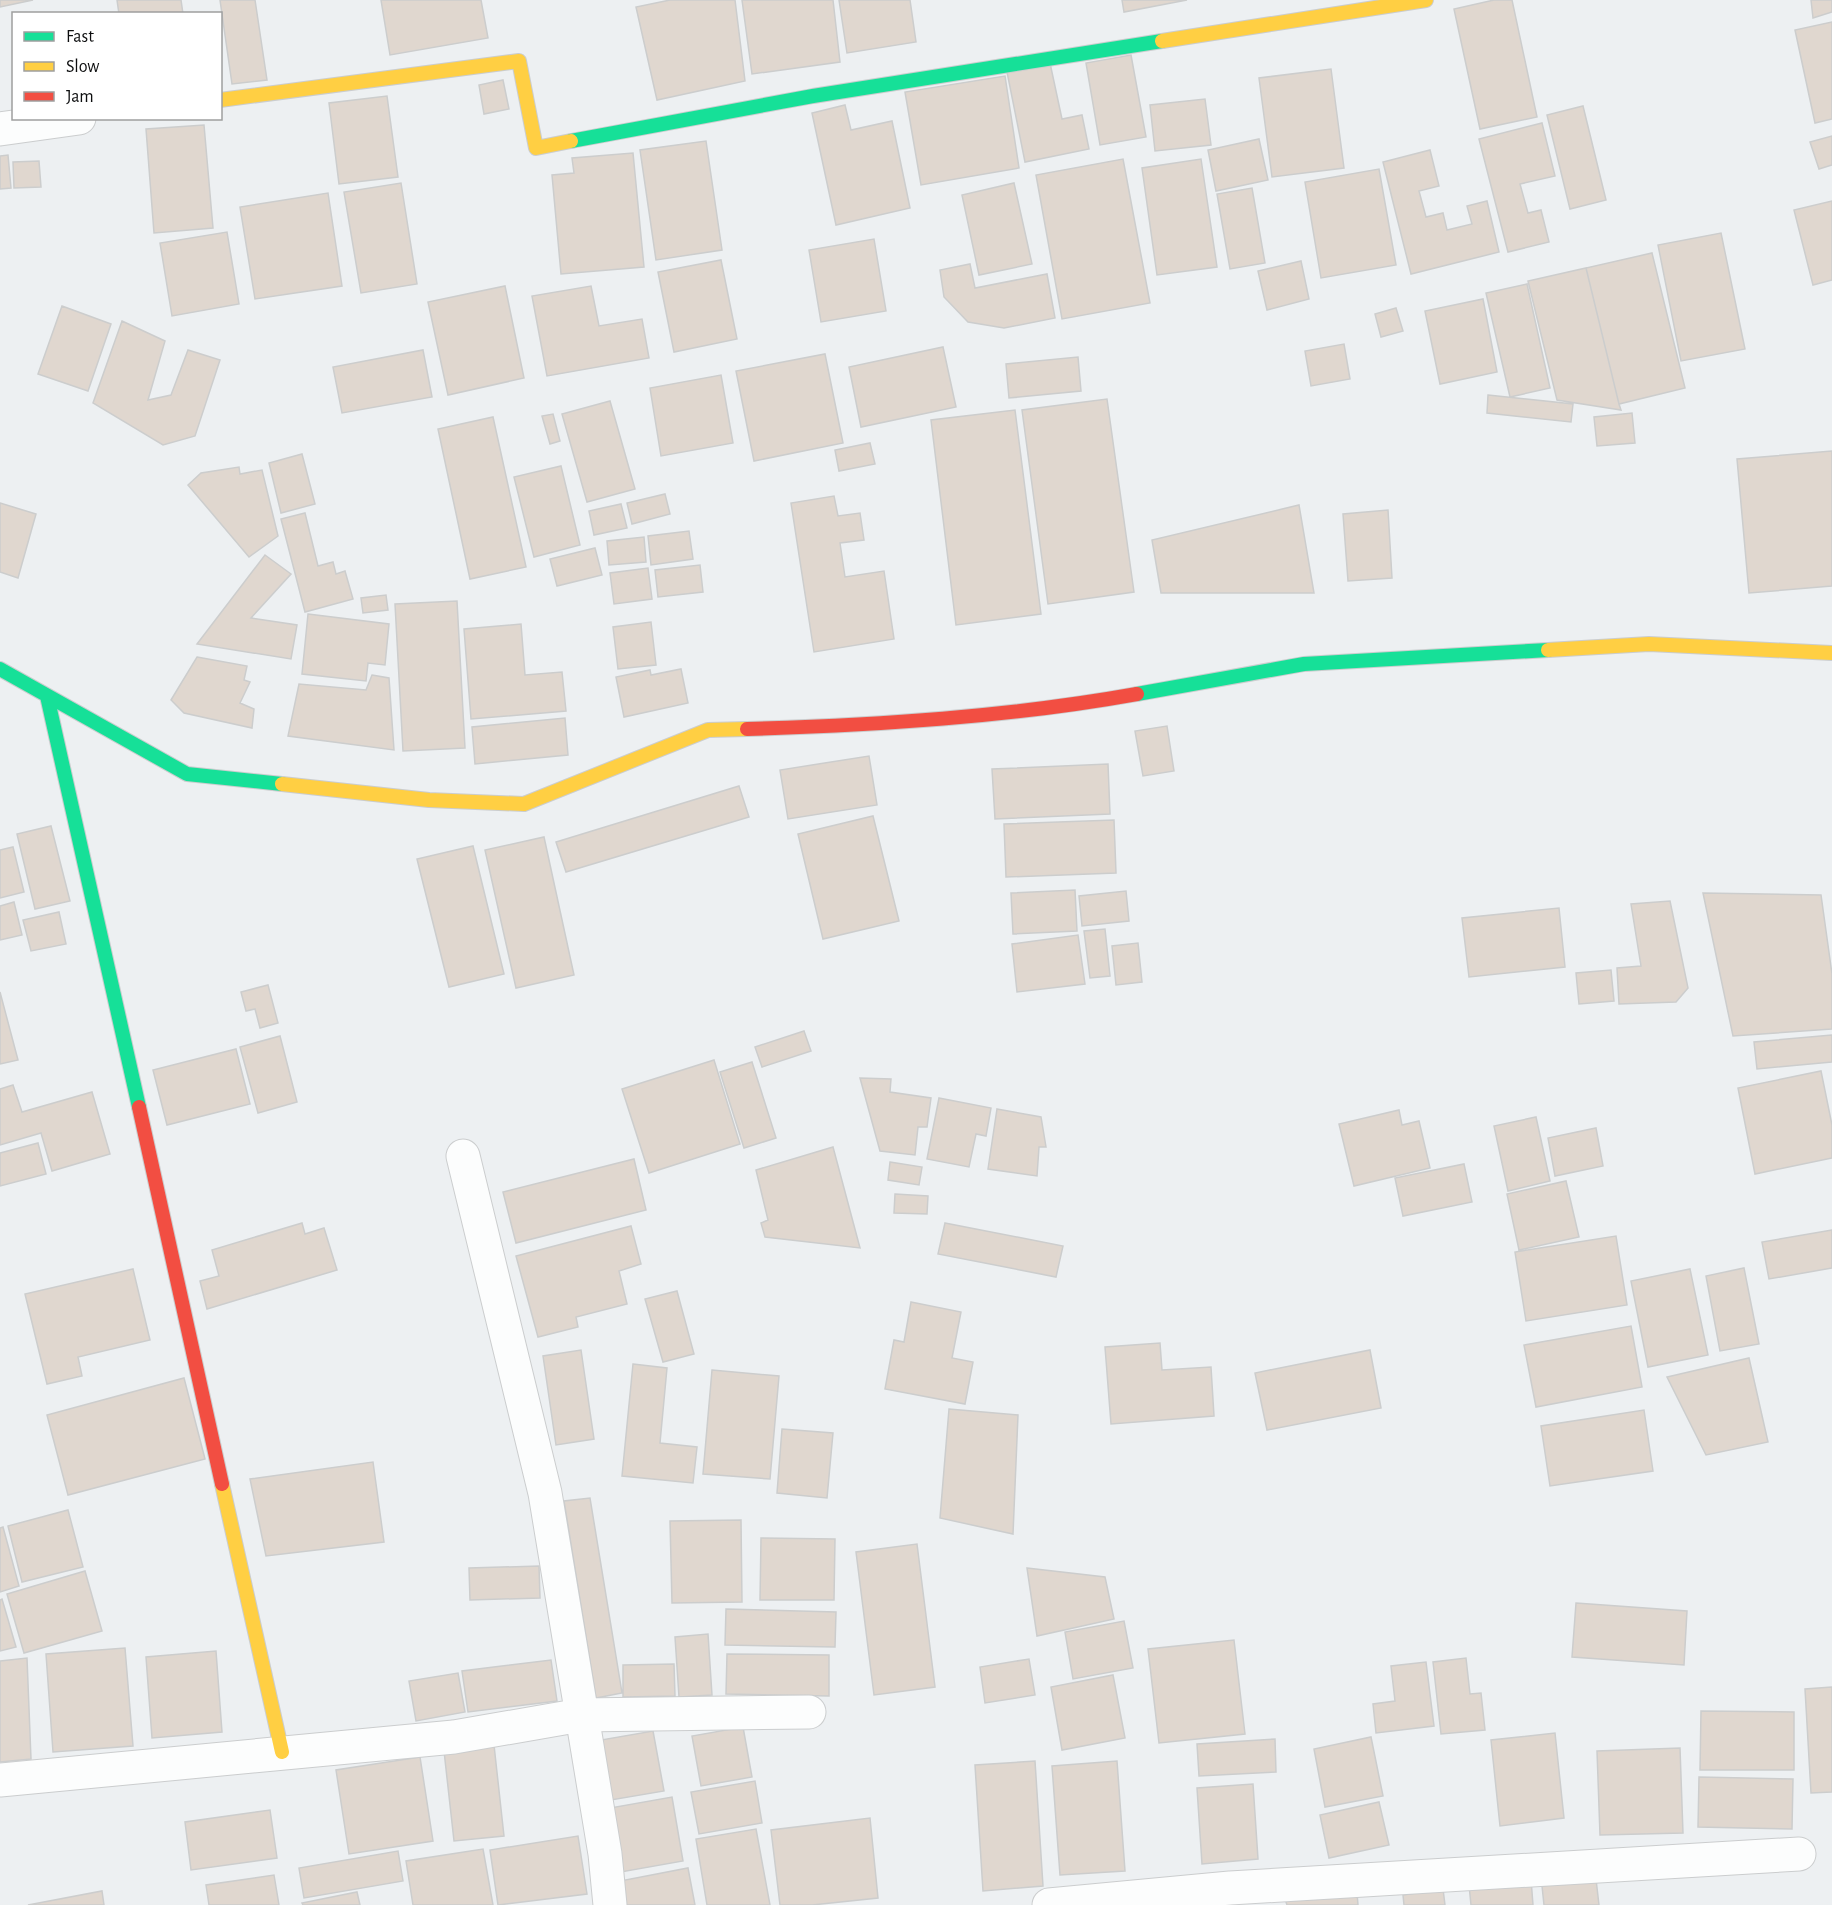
<svg xmlns="http://www.w3.org/2000/svg" width="1832" height="1905" font-family="'Alegreya Sans',sans-serif">
	<style>
		.building { fill: #e0d7cf; stroke: #cccdcd; stroke-width: 1.5 }
		.lines { fill: none; stroke-linecap: round; stroke-linejoin: round }
		.street-casing { stroke: #cbcdce; stroke-width: 35 }
		.fast-casing { stroke: #cbcdce; stroke-width: 16 }
		.slow-casing { stroke: #cbcdce; stroke-width: 16 }
		.jam-casing { stroke: #cbcdce; stroke-width: 16 }
		.street { stroke: #fcfdfd; stroke-width: 33 }
		.fast { stroke: #16e098; stroke-width: 14 }
		.slow { stroke: #ffcf43; stroke-width: 14 }
		.jam { stroke: #f24e42; stroke-width: 14 }
	</style>
	<rect width="100%" height="100%" fill="#edf0f2"/>
	<path class="building" d="M 0,0 L 33,0 L 0,7 Z
		M 117,0 L 181,0 L 183,14 L 119,14 Z
		M 220,0 L 255,0 L 267,80 L 232,84 Z
		M 381,0 L 481,0 L 488,38 L 390,55 Z
		M 670,0 L 735,0 L 745,81 L 657,100 L 636,7 Z
		M 742,0 L 833,0 L 840,62 L 752,74 Z
		M 839,0 L 910,0 L 916,42 L 847,53 Z
		M 1122,0 L 1187,0 L 1124,12 Z
		M 1494,0 L 1512,0 L 1537,117 L 1480,129 L 1454,9 Z
		M 1811,0 L 1832,0 L 1832,12 L 1813,18 Z
		M 1832,22 L 1832,119 L 1815,123 L 1795,30 Z
		M 1131,55 L 1146,137 L 1100,145 L 1086,63 Z
		M 1050,63 L 1062,119 L 1082,115 L 1089,149 L 1025,162 L 1007,72 Z
		M 1331,69 L 1344,168 L 1272,177 L 1259,78 Z
		M 1005,76 L 1019,168 L 921,185 L 905,92 Z
		M 503,80 L 509,109 L 484,114 L 479,85 Z
		M 387,96 L 398,177 L 339,184 L 329,103 Z
		M 1205,99 L 1211,145 L 1155,151 L 1150,105 Z
		M 845,105 L 851,130 L 892,121 L 910,208 L 836,225 L 812,113 Z
		M 1583,106 L 1606,200 L 1570,209 L 1547,115 Z
		M 1542,123 L 1555,176 L 1520,184 L 1528,213 L 1541,210 L 1549,242 L 1508,252 L 1479,139 Z
		M 204,125 L 213,228 L 154,233 L 146,129 Z
		M 1832,136 L 1832,165 L 1819,169 L 1810,142 Z
		M 1259,139 L 1268,180 L 1216,191 L 1208,150 Z
		M 706,141 L 722,250 L 656,260 L 640,150 Z
		M 1430,150 L 1439,186 L 1419,191 L 1426,217 L 1443,213 L 1447,230 L 1472,224 L 1467,206 L 1487,201 L 1499,252 L 1411,274 L 1383,162 Z
		M 633,153 L 644,267 L 561,274 L 552,175 L 574,173 L 572,158 Z
		M 8,155 L 11,188 L 0,189 L 0,156 Z
		M 1123,159 L 1150,303 L 1062,319 L 1036,175 Z
		M 1201,159 L 1217,267 L 1157,275 L 1142,168 Z
		M 39,161 L 41,187 L 14,188 L 13,162 Z
		M 1379,169 L 1396,265 L 1321,278 L 1305,182 Z
		M 401,183 L 417,284 L 361,293 L 344,192 Z
		M 1014,183 L 1032,264 L 979,275 L 962,195 Z
		M 1252,188 L 1265,263 L 1230,269 L 1217,194 Z
		M 328,193 L 342,286 L 255,299 L 240,207 Z
		M 1832,201 L 1832,280 L 1813,285 L 1794,210 Z
		M 227,232 L 239,304 L 172,316 L 160,243 Z
		M 1721,233 L 1745,349 L 1681,361 L 1658,245 Z
		M 874,239 L 886,311 L 821,322 L 809,250 Z
		M 1652,253 L 1685,388 L 1619,404 L 1586,268 Z
		M 721,260 L 737,339 L 674,352 L 658,272 Z
		M 1301,261 L 1309,299 L 1267,310 L 1258,271 Z
		M 970,264 L 975,288 L 1047,274 L 1055,318 L 1004,328 L 968,322 L 944,297 L 940,270 Z
		M 1586,268 L 1619,404 L 1621,410 L 1557,400 L 1528,281 Z
		M 1527,284 L 1550,388 L 1510,397 L 1486,293 Z
		M 505,286 L 524,378 L 448,395 L 428,302 Z
		M 591,286 L 599,326 L 642,319 L 649,358 L 547,376 L 532,296 Z
		M 1483,299 L 1497,372 L 1440,384 L 1425,311 Z
		M 62,306 L 111,324 L 88,391 L 38,374 Z
		M 1396,308 L 1403,331 L 1381,337 L 1375,314 Z
		M 122,321 L 165,341 L 148,400 L 171,395 L 188,350 L 220,360 L 195,436 L 163,445 L 93,403 Z
		M 1344,344 L 1350,379 L 1311,386 L 1305,351 Z
		M 943,347 L 956,407 L 861,427 L 849,367 Z
		M 423,350 L 432,397 L 342,413 L 333,367 Z
		M 825,354 L 843,443 L 754,461 L 736,371 Z
		M 1078,357 L 1081,391 L 1009,398 L 1006,364 Z
		M 721,375 L 733,443 L 661,456 L 650,388 Z
		M 1488,395 L 1573,404 L 1571,422 L 1487,413 Z
		M 1107,399 L 1134,592 L 1048,604 L 1022,410 Z
		M 610,401 L 635,489 L 587,502 L 562,414 Z
		M 1015,410 L 1041,614 L 956,625 L 931,420 Z
		M 1632,413 L 1635,443 L 1597,446 L 1594,417 Z
		M 553,414 L 560,441 L 550,444 L 542,416 Z
		M 493,417 L 526,567 L 470,579 L 438,429 Z
		M 870,443 L 875,464 L 839,471 L 835,450 Z
		M 1832,451 L 1832,586 L 1749,593 L 1737,459 Z
		M 302,454 L 315,504 L 281,513 L 269,463 Z
		M 561,466 L 580,545 L 534,557 L 514,477 Z
		M 239,467 L 240,474 L 262,470 L 278,536 L 249,557 L 188,485 L 201,473 Z
		M 665,494 L 670,514 L 632,524 L 627,503 Z
		M 834,496 L 838,516 L 860,513 L 864,540 L 840,543 L 845,577 L 884,571 L 894,639 L 814,652 L 791,503 Z
		M 0,503 L 36,514 L 18,578 L 0,572 Z
		M 621,504 L 627,528 L 594,535 L 589,511 Z
		M 1299,505 L 1314,593 L 1161,593 L 1152,540 Z
		M 1388,510 L 1392,578 L 1348,581 L 1343,514 Z
		M 305,513 L 318,566 L 333,562 L 336,574 L 345,571 L 353,599 L 305,612 L 281,519 Z
		M 689,531 L 693,559 L 651,565 L 648,536 Z
		M 644,537 L 646,562 L 609,565 L 607,541 Z
		M 595,548 L 602,575 L 557,586 L 550,559 Z
		M 265,555 L 291,574 L 251,618 L 297,625 L 291,659 L 197,644 Z
		M 700,565 L 703,592 L 658,597 L 655,570 Z
		M 648,568 L 652,599 L 614,604 L 610,573 Z
		M 386,595 L 388,610 L 363,613 L 361,598 Z
		M 457,601 L 465,748 L 403,751 L 395,604 Z
		M 308,614 L 389,624 L 385,665 L 368,663 L 366,681 L 302,674 Z
		M 651,622 L 656,665 L 618,669 L 613,627 Z
		M 521,624 L 525,675 L 562,672 L 566,711 L 471,719 L 464,629 Z
		M 197,657 L 247,666 L 244,680 L 250,682 L 240,703 L 254,709 L 252,728 L 184,713 L 171,700 Z
		M 681,669 L 688,703 L 624,717 L 616,677 L 650,670 L 651,675 Z
		M 372,675 L 389,678 L 394,750 L 288,736 L 299,684 L 366,690 Z
		M 565,718 L 568,755 L 475,764 L 472,727 Z
		M 1167,726 L 1174,771 L 1143,776 L 1135,731 Z
		M 869,756 L 877,805 L 788,819 L 780,770 Z
		M 1108,764 L 1110,814 L 995,819 L 992,769 Z
		M 739,786 L 749,817 L 566,872 L 556,842 Z
		M 873,816 L 899,921 L 823,939 L 798,834 Z
		M 1114,820 L 1116,873 L 1006,877 L 1004,824 Z
		M 51,826 L 70,901 L 35,909 L 17,834 Z
		M 544,837 L 574,975 L 516,988 L 485,850 Z
		M 473,846 L 504,974 L 449,987 L 417,859 Z
		M 13,847 L 24,892 L 0,898 L 0,850 Z
		M 1075,890 L 1077,931 L 1013,934 L 1011,893 Z
		M 1126,891 L 1129,921 L 1082,926 L 1079,896 Z
		M 1703,893 L 1821,895 L 1832,974 L 1832,1029 L 1733,1036 Z
		M 1670,901 L 1688,988 L 1676,1002 L 1619,1004 L 1617,968 L 1641,966 L 1631,904 Z
		M 14,902 L 22,935 L 0,940 L 0,906 Z
		M 1559,908 L 1565,967 L 1469,977 L 1462,918 Z
		M 59,912 L 66,944 L 31,951 L 23,920 Z
		M 1105,929 L 1110,976 L 1090,978 L 1084,931 Z
		M 1078,935 L 1085,984 L 1017,992 L 1012,944 Z
		M 1138,943 L 1142,982 L 1116,985 L 1112,946 Z
		M 1611,970 L 1614,1001 L 1579,1004 L 1576,973 Z
		M 268,985 L 278,1023 L 260,1028 L 255,1009 L 246,1011 L 241,992 Z
		M 0,992 L 18,1060 L 0,1064 Z
		M 804,1031 L 811,1051 L 762,1067 L 755,1047 Z
		M 1832,1035 L 1832,1062 L 1757,1069 L 1754,1042 Z
		M 280,1036 L 297,1102 L 258,1113 L 240,1047 Z
		M 236,1049 L 250,1104 L 167,1125 L 153,1070 Z
		M 714,1060 L 740,1144 L 649,1173 L 622,1089 Z
		M 752,1062 L 776,1138 L 744,1148 L 720,1072 Z
		M 1821,1071 L 1832,1125 L 1832,1158 L 1755,1174 L 1738,1088 Z
		M 860,1078 L 891,1079 L 890,1092 L 931,1098 L 927,1127 L 918,1127 L 915,1155 L 880,1151 Z
		M 13,1085 L 22,1112 L 92,1092 L 110,1154 L 52,1171 L 41,1133 L 0,1145 L 0,1089 Z
		M 939,1098 L 991,1108 L 986,1136 L 976,1134 L 969,1167 L 927,1159 Z
		M 997,1109 L 1041,1117 L 1046,1147 L 1039,1147 L 1037,1176 L 988,1169 Z
		M 1399,1110 L 1402,1125 L 1419,1121 L 1430,1168 L 1354,1186 L 1339,1124 Z
		M 1536,1117 L 1550,1181 L 1508,1191 L 1494,1126 Z
		M 1596,1128 L 1603,1166 L 1555,1176 L 1548,1138 Z
		M 38,1143 L 46,1174 L 0,1186 L 0,1153 Z
		M 833,1147 L 860,1248 L 765,1237 L 761,1223 L 768,1220 L 756,1170 Z
		M 634,1159 L 646,1210 L 516,1243 L 503,1192 Z
		M 890,1162 L 922,1167 L 919,1185 L 888,1180 Z
		M 1464,1164 L 1472,1202 L 1403,1216 L 1395,1178 Z
		M 1566,1181 L 1579,1237 L 1519,1250 L 1507,1194 Z
		M 895,1194 L 928,1196 L 927,1214 L 894,1213 Z
		M 302,1223 L 305,1234 L 324,1228 L 337,1270 L 207,1309 L 200,1281 L 219,1276 L 212,1250 Z
		M 945,1223 L 1063,1246 L 1056,1277 L 938,1254 Z
		M 631,1226 L 641,1264 L 619,1271 L 627,1304 L 576,1317 L 578,1327 L 538,1337 L 516,1256 Z
		M 1832,1230 L 1832,1268 L 1769,1279 L 1762,1242 Z
		M 1616,1236 L 1627,1305 L 1526,1321 L 1515,1252 Z
		M 1744,1268 L 1759,1344 L 1720,1351 L 1706,1276 Z
		M 133,1269 L 150,1340 L 78,1357 L 82,1376 L 47,1384 L 25,1294 Z
		M 1690,1269 L 1708,1355 L 1648,1367 L 1631,1281 Z
		M 677,1291 L 694,1354 L 663,1362 L 645,1299 Z
		M 911,1302 L 961,1312 L 952,1358 L 973,1362 L 965,1404 L 885,1389 L 894,1340 L 904,1342 Z
		M 1631,1326 L 1642,1387 L 1536,1407 L 1524,1345 Z
		M 1160,1343 L 1162,1370 L 1211,1367 L 1214,1416 L 1111,1424 L 1105,1347 Z
		M 581,1350 L 594,1439 L 556,1445 L 543,1356 Z
		M 1370,1350 L 1381,1408 L 1267,1430 L 1255,1373 Z
		M 1749,1358 L 1768,1442 L 1706,1455 L 1667,1377 Z
		M 633,1364 L 667,1368 L 660,1443 L 697,1447 L 693,1483 L 622,1476 Z
		M 712,1370 L 779,1376 L 770,1479 L 703,1474 Z
		M 184,1378 L 205,1459 L 68,1495 L 47,1415 Z
		M 949,1409 L 1018,1415 L 1013,1534 L 940,1518 Z
		M 1644,1410 L 1653,1471 L 1550,1486 L 1541,1426 Z
		M 782,1429 L 833,1433 L 827,1498 L 777,1493 Z
		M 373,1462 L 384,1542 L 266,1556 L 250,1479 Z
		M 590,1498 L 622,1693 L 596,1698 L 564,1501 Z
		M 68,1510 L 83,1567 L 22,1582 L 8,1526 Z
		M 741,1520 L 742,1602 L 672,1603 L 670,1521 Z
		M 3,1527 L 19,1586 L 0,1592 L 0,1528 Z
		M 761,1538 L 835,1539 L 834,1600 L 760,1600 Z
		M 917,1544 L 935,1687 L 874,1695 L 856,1552 Z
		M 539,1566 L 540,1598 L 470,1600 L 469,1568 Z
		M 1027,1568 L 1105,1577 L 1114,1619 L 1037,1636 Z
		M 85,1571 L 102,1631 L 24,1653 L 7,1594 Z
		M 2,1599 L 16,1647 L 0,1651 L 0,1600 Z
		M 1576,1603 L 1687,1611 L 1684,1665 L 1572,1657 Z
		M 726,1609 L 836,1612 L 835,1647 L 725,1645 Z
		M 1124,1621 L 1133,1668 L 1073,1679 L 1065,1632 Z
		M 708,1634 L 712,1695 L 679,1697 L 675,1637 Z
		M 1234,1640 L 1245,1734 L 1159,1743 L 1148,1649 Z
		M 125,1648 L 133,1746 L 53,1752 L 46,1654 Z
		M 216,1651 L 222,1732 L 152,1738 L 146,1657 Z
		M 727,1654 L 829,1655 L 829,1696 L 726,1694 Z
		M 27,1658 L 31,1759 L 0,1762 L 0,1661 Z
		M 1466,1658 L 1470,1694 L 1481,1693 L 1485,1730 L 1441,1734 L 1433,1662 Z
		M 1029,1659 L 1035,1695 L 985,1703 L 980,1667 Z
		M 551,1660 L 557,1701 L 468,1712 L 462,1671 Z
		M 1426,1662 L 1434,1726 L 1376,1733 L 1373,1704 L 1395,1701 L 1391,1666 Z
		M 674,1664 L 675,1696 L 623,1697 L 623,1665 Z
		M 458,1673 L 465,1712 L 416,1721 L 409,1681 Z
		M 1113,1675 L 1125,1738 L 1062,1750 L 1051,1687 Z
		M 1832,1687 L 1832,1792 L 1811,1793 L 1805,1689 Z
		M 1701,1711 L 1794,1712 L 1794,1770 L 1700,1770 Z
		M 743,1727 L 752,1777 L 701,1786 L 692,1736 Z
		M 653,1731 L 664,1791 L 611,1800 L 601,1740 Z
		M 1555,1733 L 1564,1818 L 1500,1826 L 1491,1740 Z
		M 1371,1737 L 1383,1796 L 1325,1807 L 1314,1749 Z
		M 1275,1739 L 1276,1772 L 1199,1776 L 1197,1744 Z
		M 494,1745 L 504,1836 L 454,1841 L 444,1751 Z
		M 1680,1748 L 1683,1833 L 1600,1835 L 1597,1751 Z
		M 420,1757 L 433,1841 L 349,1854 L 336,1770 Z
		M 1035,1761 L 1043,1886 L 983,1891 L 975,1765 Z
		M 1117,1761 L 1125,1871 L 1060,1875 L 1052,1766 Z
		M 1699,1777 L 1793,1779 L 1792,1829 L 1698,1827 Z
		M 755,1781 L 762,1823 L 699,1834 L 691,1792 Z
		M 1253,1784 L 1258,1859 L 1202,1864 L 1197,1788 Z
		M 672,1797 L 683,1861 L 621,1872 L 610,1808 Z
		M 1379,1802 L 1389,1845 L 1329,1858 L 1320,1815 Z
		M 270,1810 L 277,1858 L 191,1870 L 185,1822 Z
		M 870,1818 L 878,1898 L 812,1905 L 780,1905 L 771,1830 Z
		M 756,1829 L 770,1905 L 707,1905 L 696,1839 Z
		M 578,1836 L 587,1894 L 498,1905 L 490,1850 Z
		M 483,1849 L 493,1905 L 413,1905 L 406,1861 Z
		M 398,1851 L 403,1881 L 304,1898 L 299,1868 Z
		M 688,1868 L 695,1905 L 624,1905 L 620,1881 Z
		M 274,1875 L 279,1905 L 209,1905 L 206,1885 Z
		M 1531,1879 L 1533,1905 L 1471,1905 L 1469,1885 Z
		M 1596,1879 L 1599,1905 L 1544,1905 L 1542,1886 Z
		M 1443,1889 L 1445,1905 L 1404,1905 L 1403,1895 Z
		M 102,1891 L 104,1905 L 28,1905 Z
		M 357,1892 L 360,1905 L 303,1905 L 302,1903 Z
		M 1357,1893 L 1358,1905 L 1287,1905 L 1285,1899 Z"/>
	<g class="lines">
		<g class="street-casing">
			<path id="street" d="M 0,129 L 79,118
				M 463,1156 L 545,1493 L 605,1854 L 610,1905
				M 0,1780 L 454,1737 L 581,1715 L 809,1712
				M 1049,1905 L 1230,1888 L 1799,1854"/>
		</g>
		<g class="fast-casing">
			<path id="fast" d="M 571,141 L 813,96 L 1162,41
				M 0,669 L 187,774 L 282,784
				M 1137,694 L 1304,664 L 1548,650
				M 47,696 L 139,1107"/>
		</g>
		<g class="slow-casing">
			<path id="slow" d="M 1162,41 L 1426,0
				M 220,100 L 519,61 L 536,148 L 571,141
				M 1548,650 L 1649,644 L 1832,653
				M 282,784 L 429,800 L 524,804 L 708,730 L 747,729
				M 222,1484 L 282,1752"/>
		</g>
		<g class="jam-casing">
			<path id="jam" d="M 747,729 C 877,725 1009,717 1137,694
				M 139,1107 L 222,1484"/>
		</g>
		<use href="#street" class="street"/>
		<use href="#fast" class="fast"/>
		<use href="#slow" class="slow"/>
		<use href="#jam" class="jam"/>
	</g>
	<rect x="12" y="12" width="210" height="108" fill="#ffffff" stroke="#9e9f9f" stroke-width="1.5"/>
	<rect x="24" y="32" width="30" height="9" fill="#16e098" stroke="#9e9f9f" stroke-width="1.5"/>
	<text x="66" y="42" font-size="18" fill="#0d0e0f">Fast</text>
	<rect x="24" y="62" width="30" height="9" fill="#ffcf43" stroke="#9e9f9f" stroke-width="1.5"/>
	<text x="66" y="72" font-size="18" fill="#0d0e0f">Slow</text>
	<rect x="24" y="92" width="30" height="9" fill="#f24e42" stroke="#9e9f9f" stroke-width="1.5"/>
	<text x="66" y="102" font-size="18" fill="#0d0e0f">Jam</text>
</svg>
